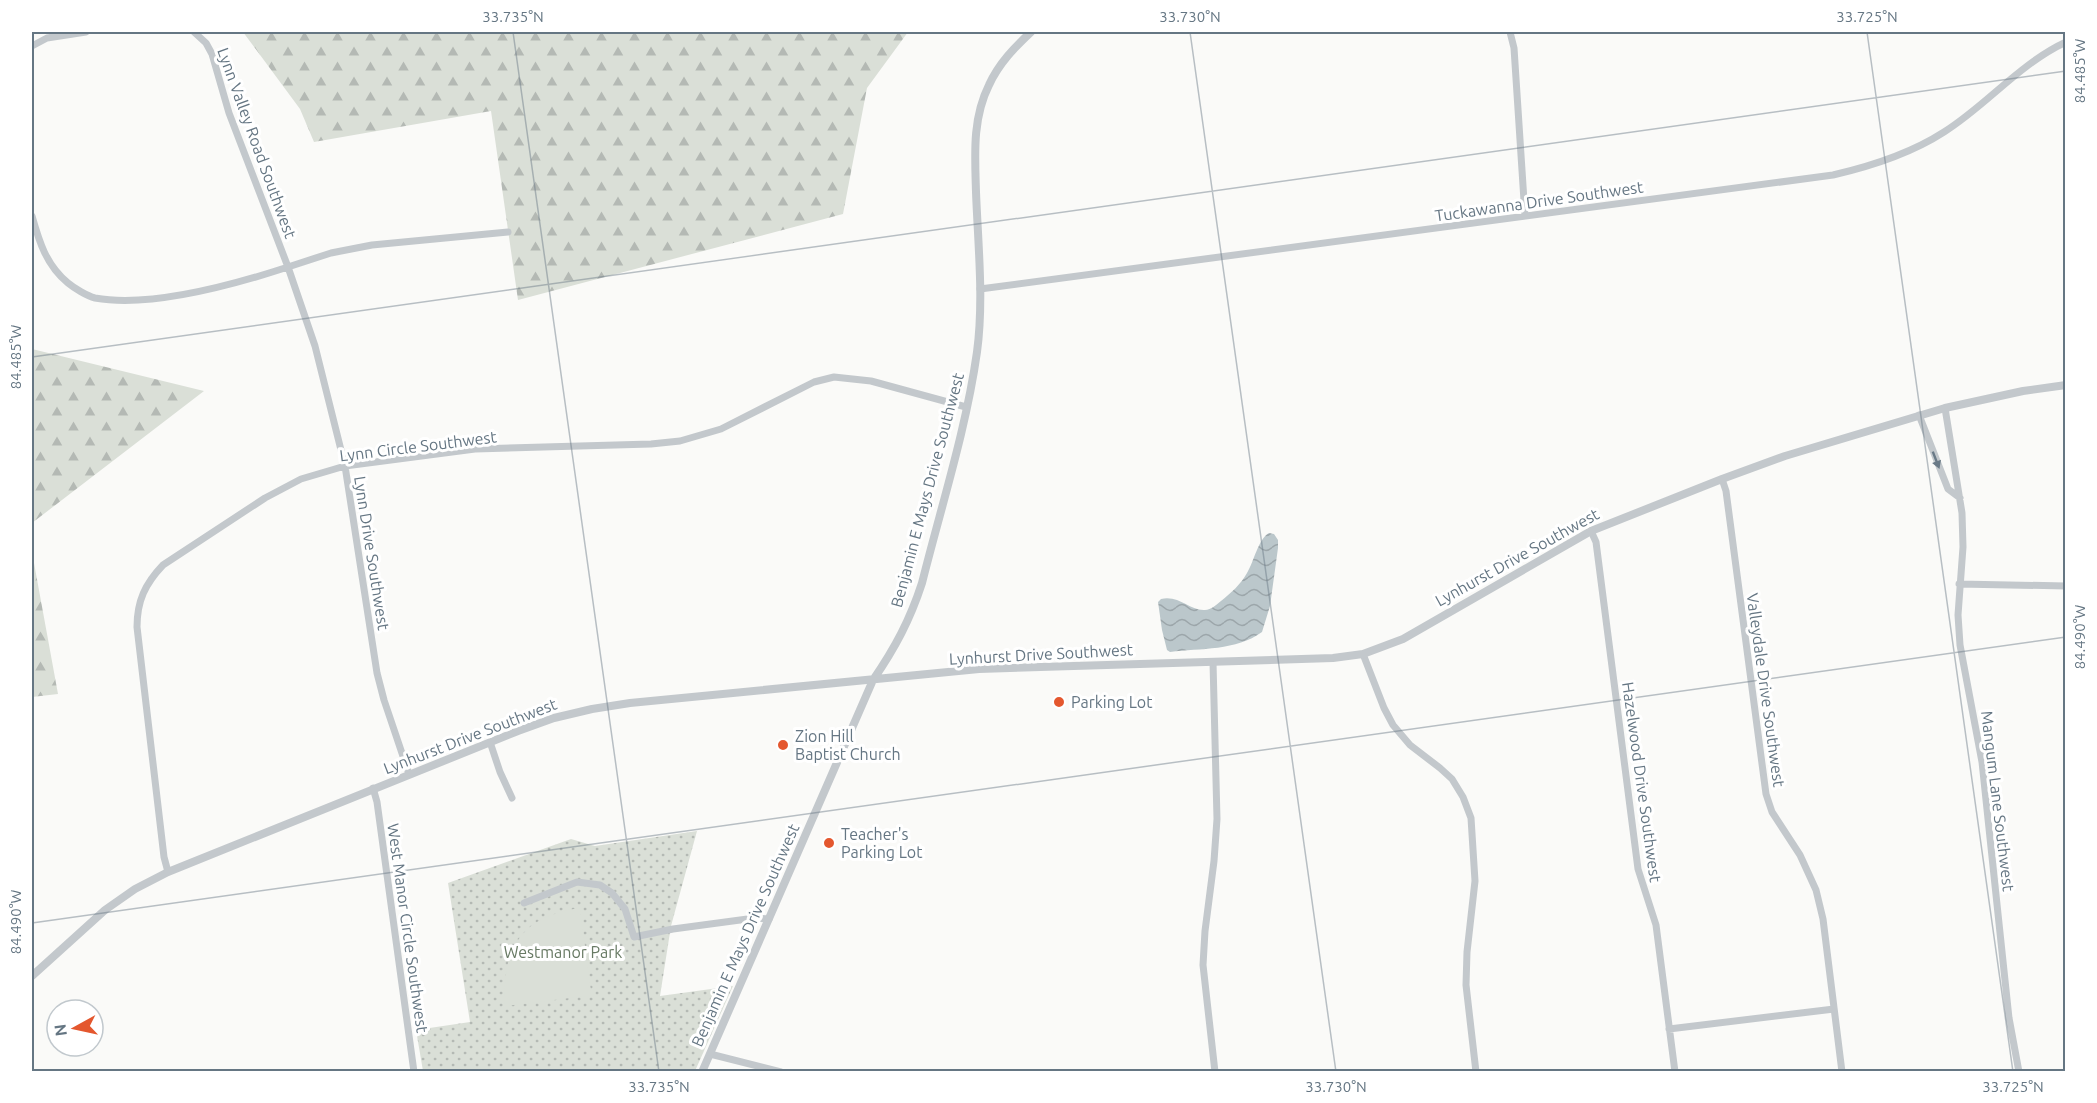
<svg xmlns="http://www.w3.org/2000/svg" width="2097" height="1103" font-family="Ubuntu,sans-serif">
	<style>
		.green { fill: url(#green-dots) }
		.forest { fill: url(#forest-firs) }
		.pitch { fill: #dadfd7 }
		.water { fill: url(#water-waves) }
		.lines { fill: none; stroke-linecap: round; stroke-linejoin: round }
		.minor { stroke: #c3c8cc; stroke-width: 7 }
		.tertiary { stroke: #c3c8cc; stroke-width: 8 }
		.oneway { fill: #6a7a87 }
		.ticks { fill: none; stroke: #657683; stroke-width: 1.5; stroke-opacity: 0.45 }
		.poi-dot { fill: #e4572e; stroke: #fff; stroke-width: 2 }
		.labels { text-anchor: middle; stroke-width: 6; stroke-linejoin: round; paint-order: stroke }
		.street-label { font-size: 16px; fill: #657683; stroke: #fff }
		.poi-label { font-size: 16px; fill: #657683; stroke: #fff; text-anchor: start }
		.park-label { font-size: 16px; fill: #687a64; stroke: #fff }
		.neatline { fill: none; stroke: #657683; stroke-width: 2 }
		.ticks-label { font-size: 15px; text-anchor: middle; fill: #657683 }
	</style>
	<defs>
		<pattern id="green-dots" width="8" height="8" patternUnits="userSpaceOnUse" patternTransform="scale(1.5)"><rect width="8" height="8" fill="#dadfd7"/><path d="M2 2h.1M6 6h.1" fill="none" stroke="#b4b9b4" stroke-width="1.8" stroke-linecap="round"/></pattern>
		<pattern id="forest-firs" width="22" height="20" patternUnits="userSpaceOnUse" patternTransform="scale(1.5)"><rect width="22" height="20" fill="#dadfd7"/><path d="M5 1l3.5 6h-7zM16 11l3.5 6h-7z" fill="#b4b9b4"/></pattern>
		<pattern id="water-waves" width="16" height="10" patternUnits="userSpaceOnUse" patternTransform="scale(1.5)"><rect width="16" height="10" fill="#bbc7cb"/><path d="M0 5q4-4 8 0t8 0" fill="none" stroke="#9ca6aa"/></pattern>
	</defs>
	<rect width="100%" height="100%" fill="#fafaf8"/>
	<path class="green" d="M 697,831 L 671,926 L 660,996 L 733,986 L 695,1071 L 423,1071 L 416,1030 L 470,1022 L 448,883 L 571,839 L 595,846 Z"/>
	<path class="forest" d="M 243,32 L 908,32 L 867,88 L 843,214 L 518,300 L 491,111 L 314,142 L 300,109 Z
		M 32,349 L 204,391 L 32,523 Z
		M 32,552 L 58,694 L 32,697 Z"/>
	<path class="pitch" d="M 580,908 L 591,991 L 586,996 L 505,1006 C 502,948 520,917 580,908 Z"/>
	<path class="water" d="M 1269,533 L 1274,534 L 1278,540 L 1278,548 L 1270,606 L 1262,632 C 1236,651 1201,648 1170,652 L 1167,650 L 1162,630 L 1158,602 L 1161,599 C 1180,595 1189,611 1205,610 C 1211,610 1217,604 1221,601 C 1231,593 1241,584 1247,573 C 1254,562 1258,539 1269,533 Z"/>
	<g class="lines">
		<path class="minor" d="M 1510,32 L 1514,48 L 1525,216
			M 32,46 L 47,38 L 86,32
			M 32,216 C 39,241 46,265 68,283 C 74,288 87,296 95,298 C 150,308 236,284 288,267 L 229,113 L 212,54 L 206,43 L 194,32
			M 980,289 L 1833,175 C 1872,166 1910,154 1944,132 C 1987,105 2019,64 2066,42
			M 1945,408 L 1962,513 L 1963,547 L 1958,615 L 1960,645 L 1982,762 L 2009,1018 L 2019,1072
			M 1919,415 L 1948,489 L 1960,498
			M 1722,479 L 1726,491 L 1766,794 L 1772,812 L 1800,855 L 1816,890 L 1823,919 L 1842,1072
			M 1591,531 L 1596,542 L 1638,869 L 1656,925 L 1675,1072
			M 1959,584 L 2066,586
			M 1363,654 L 1384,708 L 1393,725 L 1410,745 L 1440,768 L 1452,779 L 1463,797 L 1471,818 L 1475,881 L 1467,952 L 1466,985 L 1476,1072
			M 1213,662 L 1217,819 L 1214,861 L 1205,931 L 1203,965 L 1215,1072
			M 490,742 L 500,772 L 512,798
			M 409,774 L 384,700 L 377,673 L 345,466 L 315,346 L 288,267 L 331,253 L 372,245 L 508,232
			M 373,788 L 377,802 L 414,1072
			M 168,872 L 164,857 L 137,627 C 137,601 145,584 163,565 L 265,498 L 301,479 L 345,466 L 475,449 L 651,444 L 680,441 L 721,429 L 814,382 L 834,377 L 871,381 L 966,407
			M 524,903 L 577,882 L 600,885 L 612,893 L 625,909 L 634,937 L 673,929 L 755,918 L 769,919
			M 1669,1029 L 1834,1009
			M 710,1054 L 781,1072"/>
		<path class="tertiary" d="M 32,976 L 105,910 L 135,889 L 168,872 L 518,731 L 554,718 L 592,709 L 630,703 L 979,669 L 1333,658 L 1363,654 L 1403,639 L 1591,531 L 1722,479 L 1785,456 L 1945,408 L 2023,391 L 2066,385
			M 702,1072 L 873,680 C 895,648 910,620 922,583 C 941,507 966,430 977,352 C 984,300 978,245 976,192 C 975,156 972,119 989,85 C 999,63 1015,47 1031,32"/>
	</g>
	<defs><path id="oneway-solid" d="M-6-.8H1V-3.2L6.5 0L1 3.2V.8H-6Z" transform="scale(1.5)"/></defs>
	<use class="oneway" href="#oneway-solid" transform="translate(1936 460) rotate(69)"/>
	<path class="ticks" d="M 513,32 L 659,1072M 1190,32 L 1336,1072M 1867,32 L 2013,1072M 32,357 L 2066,71M 32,923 L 2066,637"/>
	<g class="poi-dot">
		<circle cx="1059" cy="702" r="6"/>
		<circle cx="783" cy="745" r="6"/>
		<circle cx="829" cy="843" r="6"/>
	</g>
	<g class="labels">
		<g class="street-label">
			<text transform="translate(257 143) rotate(70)" y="6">Lynn Valley Road Southwest</text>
			<text transform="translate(1539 201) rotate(-8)" y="6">Tuckawanna Drive Southwest</text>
			<text transform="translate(418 446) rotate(-7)" y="6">Lynn Circle Southwest</text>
			<text transform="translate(927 490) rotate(-75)" y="6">Benjamin E Mays Drive Southwest</text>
			<text transform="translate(372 553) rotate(81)" y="6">Lynn Drive Southwest</text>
			<text transform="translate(1517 557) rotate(-29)" y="6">Lynhurst Drive Southwest</text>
			<text transform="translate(1041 654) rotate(-3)" y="6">Lynhurst Drive Southwest</text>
			<text transform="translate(1766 690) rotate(82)" y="6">Valleydale Drive Southwest</text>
			<text transform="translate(470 736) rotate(-21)" y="6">Lynhurst Drive Southwest</text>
			<text transform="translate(1642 782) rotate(82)" y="6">Hazelwood Drive Southwest</text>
			<text transform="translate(1998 801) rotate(83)" y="6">Mangum Lane Southwest</text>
			<text transform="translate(408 928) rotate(82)" y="6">West Manor Circle Southwest</text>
			<text transform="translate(745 935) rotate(-66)" y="6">Benjamin E Mays Drive Southwest</text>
		</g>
		<g class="poi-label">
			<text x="1071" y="708">Parking Lot</text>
			<text x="795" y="742">Zion Hill<tspan x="795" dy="18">Baptist Church</tspan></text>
			<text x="841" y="840">Teacher's<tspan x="841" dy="18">Parking Lot</tspan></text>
		</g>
		<g class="park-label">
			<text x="563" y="958">Westmanor Park</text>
		</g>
	</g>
	<rect width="2097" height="1103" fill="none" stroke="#ffffff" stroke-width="66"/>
	<g transform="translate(75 1028) rotate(262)"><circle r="28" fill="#ffffff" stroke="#c1c8cd" stroke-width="1.5"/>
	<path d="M0-4.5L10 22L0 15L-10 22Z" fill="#e4572e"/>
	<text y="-9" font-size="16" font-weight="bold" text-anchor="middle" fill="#657683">N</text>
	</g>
	<rect x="33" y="33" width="2031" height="1037" class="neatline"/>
	<g class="ticks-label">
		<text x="513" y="22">33.735°N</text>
		<text x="1190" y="22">33.730°N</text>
		<text x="1867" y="22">33.725°N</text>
		<text transform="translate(2080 71) rotate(-90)" y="5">84.485°W</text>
		<text transform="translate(16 357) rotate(-90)" y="5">84.485°W</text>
		<text transform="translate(2080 637) rotate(-90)" y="5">84.490°W</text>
		<text transform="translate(16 922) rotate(-90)" y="5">84.490°W</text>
		<text x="659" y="1092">33.735°N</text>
		<text x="1336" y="1092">33.730°N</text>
		<text x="2013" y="1092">33.725°N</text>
	</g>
</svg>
